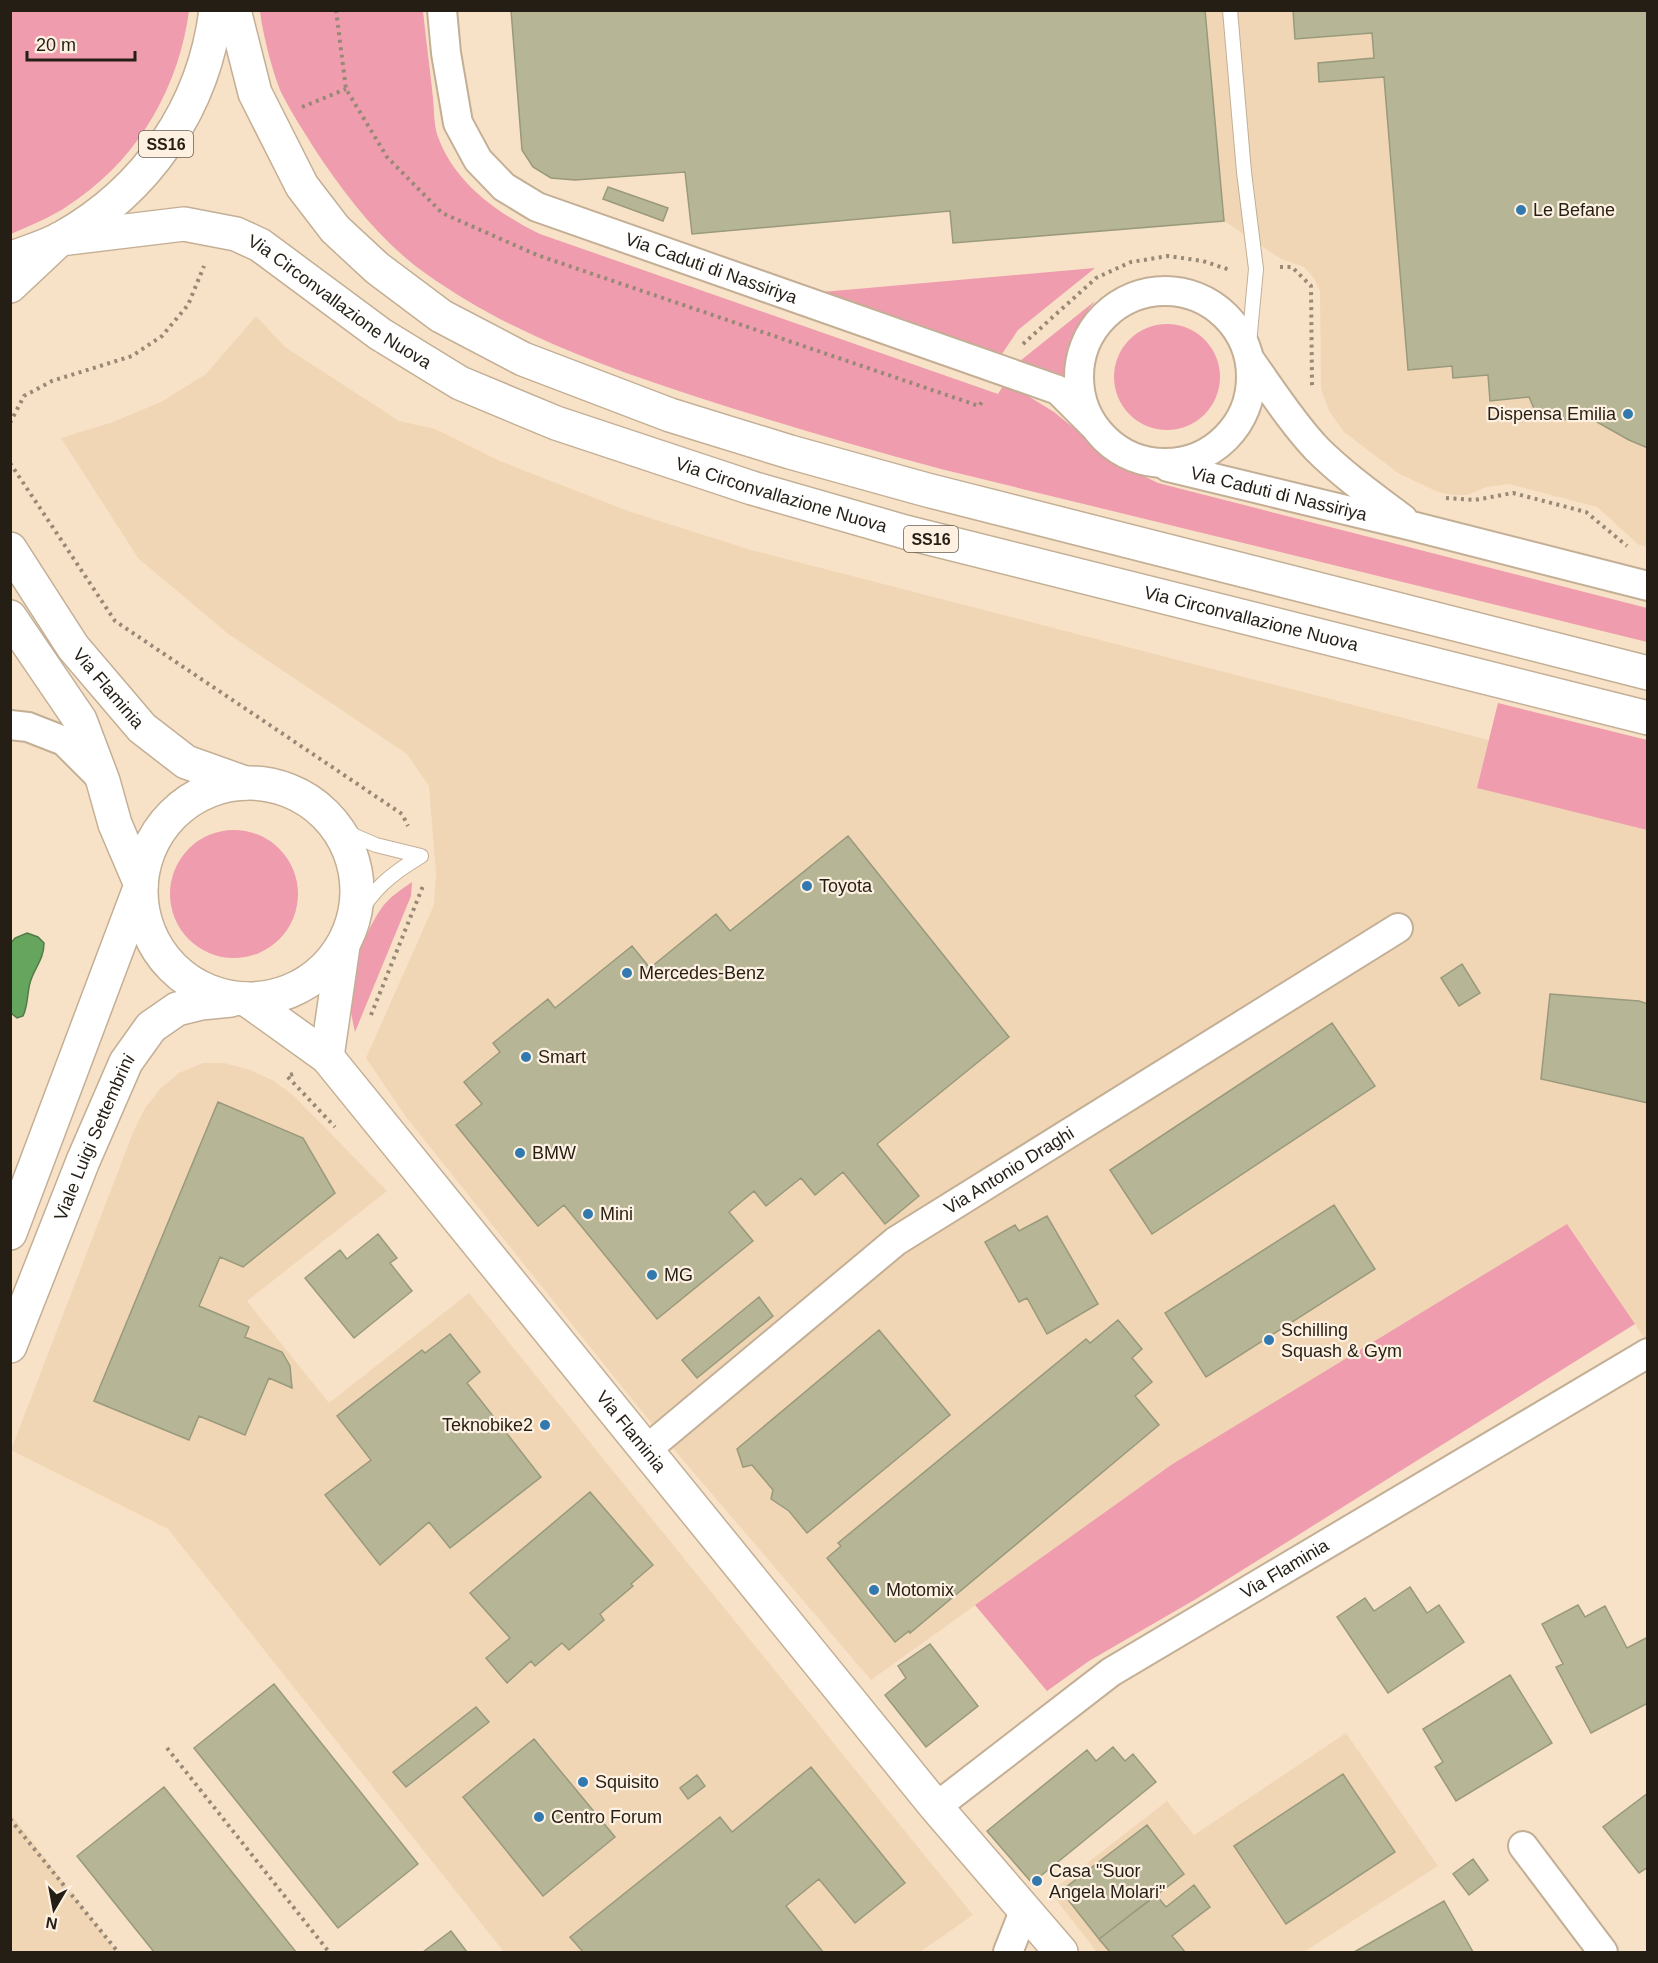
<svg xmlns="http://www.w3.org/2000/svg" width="1658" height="1963" font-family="Arial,sans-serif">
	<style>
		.built { fill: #f0d6b5 }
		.green { fill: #ee9cae }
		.water { fill: #66a55d; stroke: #527c47; stroke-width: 1.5 }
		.building { fill: #b6b697; stroke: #99997b; stroke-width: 1.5 }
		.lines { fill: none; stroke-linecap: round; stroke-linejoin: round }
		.service-casing { stroke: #c3af95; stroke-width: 16 }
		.minor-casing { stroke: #c3af95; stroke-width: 32 }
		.tertiary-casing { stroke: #c3af95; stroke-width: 36 }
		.secondary-casing { stroke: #c3af95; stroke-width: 36 }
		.primary-casing { stroke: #c3af95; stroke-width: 36 }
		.path { stroke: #988976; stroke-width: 4; stroke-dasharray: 3 4.5; stroke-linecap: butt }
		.service { stroke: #fff; stroke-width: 14 }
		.minor { stroke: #fff; stroke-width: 28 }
		.tertiary { stroke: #fff; stroke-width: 33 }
		.secondary { stroke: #fff; stroke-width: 33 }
		.primary { stroke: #fff; stroke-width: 33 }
		.poi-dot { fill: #3179ae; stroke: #fef1e1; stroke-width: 2 }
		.labels { text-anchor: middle; stroke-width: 4.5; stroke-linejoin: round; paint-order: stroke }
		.shield { fill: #fef1e1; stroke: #665d52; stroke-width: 1.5 }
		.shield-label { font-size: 16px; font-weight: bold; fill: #251e14 }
		.poi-label { font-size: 18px; fill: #251e14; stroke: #fef1e1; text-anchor: start }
		.street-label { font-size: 18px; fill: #251e14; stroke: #fef1e1 }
	</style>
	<rect width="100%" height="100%" fill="#f8e2c7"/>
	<path class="built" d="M 511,11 L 1647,11 L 1647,547 L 1639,545 L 1597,507 L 1509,484 L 1487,487 L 1467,495 L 1452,495 L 1438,492 L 1398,473 L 1344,432 L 1329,411 L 1321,389 L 1320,292 L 1314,278 L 1304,267 L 1281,259 L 1224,221 L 953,243 L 949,211 L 692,234 L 685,172 L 575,180 L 551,178 L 533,167 L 522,150 Z
		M 256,316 L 285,347 L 399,421 L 435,429 L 500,461 L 628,511 L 751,550 L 1489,740 L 1478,788 L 1647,830 L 1647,1342 L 1584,1248 L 1171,1465 L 871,1680 L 647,1418 L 406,1117 L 366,1058 L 434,905 L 436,874 L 429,786 L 407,754 L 227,633 L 138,558 L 61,438 L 113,422 L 161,402 L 206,374 Z
		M 203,1063 L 224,1063 L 250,1070 L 274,1081 L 294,1096 L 387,1191 L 247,1301 L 329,1403 L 469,1293 L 973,1915 L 920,1952 L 504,1952 L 168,1529 L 11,1450 L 134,1130 L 145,1108 L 161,1088 L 179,1073 Z
		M 1346,1733 L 1438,1866 L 1304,1952 L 1097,1952 L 1050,1892 L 1167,1801 L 1194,1835 Z
		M 10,1814 L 11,1814 L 117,1952 L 11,1952 Z"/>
	<path class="green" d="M 10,11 L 189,11 C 179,85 141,154 79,198 C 71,203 64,209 56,213 C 42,221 26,227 11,234 Z
		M 260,11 L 423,11 C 426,40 430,69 433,98 C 434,109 434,123 437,134 C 453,182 497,213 540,234 L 998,394 L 1003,386 L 1028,396 L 1054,412 L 1117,463 L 1158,483 L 1647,608 L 1647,642 L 941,469 C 859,447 778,423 697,397 C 602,366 507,332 425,273 C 381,242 344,194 314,148 C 304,132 293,115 284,98 C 274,80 262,31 260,11 Z
		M 1095,268 L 1018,330 L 1002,354 L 822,292 Z
		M 1095,301 C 1073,330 1071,341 1066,376 L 1020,361 Z
		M1114 377a53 53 0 1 1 106 0a53 53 0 1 1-106 0Z
		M 1498,703 L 1647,740 L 1647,830 L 1477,788 Z
		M170 894a64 64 0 1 1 128 0a64 64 0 1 1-128 0Z
		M 412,882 L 411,896 L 355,1032 C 352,1018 348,1002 350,986 C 352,965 370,923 383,906 C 391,896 402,889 412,882 Z
		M 1567,1224 L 1635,1324 L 1196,1599 L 1089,1661 L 1047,1691 L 975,1605 L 1171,1465 Z"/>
	<path class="water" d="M 27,933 L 38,937 L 44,943 C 44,960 34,968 30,983 C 27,994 28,1006 23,1016 L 17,1018 L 11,1013 L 11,943 L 15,938 Z"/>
	<path class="building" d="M 511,10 L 1205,10 L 1224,221 L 953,243 L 950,211 L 692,234 L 685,172 L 575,180 L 551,178 L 533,167 L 522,150 Z
		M 1293,10 L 1648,10 L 1648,448 L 1629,440 L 1590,418 L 1574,420 L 1557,419 L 1544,415 L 1535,411 L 1529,397 L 1490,401 L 1488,375 L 1453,378 L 1452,366 L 1408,370 L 1384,77 L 1319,82 L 1318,63 L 1374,58 L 1372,33 L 1295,39 Z
		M 608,187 L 668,208 L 663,221 L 603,199 Z
		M 848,836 L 1009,1037 L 877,1144 L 919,1196 L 885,1224 L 843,1172 L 815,1195 L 801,1178 L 766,1206 L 754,1191 L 729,1212 L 753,1241 L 657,1319 L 564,1205 L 538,1226 L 456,1125 L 482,1104 L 464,1082 L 500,1052 L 493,1043 L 548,999 L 555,1008 L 632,946 L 650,968 L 716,914 L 730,931 Z
		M 1462,964 L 1480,993 L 1459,1006 L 1441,978 Z
		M 1550,994 L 1639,1001 L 1648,1004 L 1648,1103 L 1541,1079 Z
		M 1332,1023 L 1375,1086 L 1152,1234 L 1110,1170 Z
		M 218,1102 L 303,1138 L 335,1193 L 243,1267 L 220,1257 L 199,1306 L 249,1327 L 245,1337 L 282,1352 L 290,1366 L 292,1388 L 269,1378 L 245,1435 L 199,1416 L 189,1440 L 94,1401 Z
		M 1334,1205 L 1375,1269 L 1206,1377 L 1165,1313 Z
		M 1047,1216 L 1098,1304 L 1047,1334 L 1027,1298 L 1019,1302 L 985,1242 L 1015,1225 L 1019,1231 Z
		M 378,1234 L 397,1258 L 390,1263 L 412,1291 L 354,1338 L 305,1278 L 340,1250 L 347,1259 Z
		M 759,1297 L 773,1316 L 697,1378 L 682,1360 Z
		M 1118,1320 L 1142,1349 L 1132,1358 L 1152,1382 L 1135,1396 L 1159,1425 L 910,1633 L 909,1631 L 895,1642 L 827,1558 L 841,1546 L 838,1543 L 1086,1339 L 1090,1343 Z
		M 879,1330 L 950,1415 L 807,1533 L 789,1511 L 771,1499 L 773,1490 L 752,1465 L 743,1467 L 737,1449 Z
		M 450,1334 L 480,1372 L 467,1383 L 541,1477 L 450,1548 L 429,1522 L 380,1565 L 325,1495 L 371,1460 L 337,1416 L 422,1350 L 425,1353 Z
		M 590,1492 L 653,1565 L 631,1584 L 633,1586 L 600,1614 L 604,1620 L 569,1650 L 562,1643 L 535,1666 L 531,1661 L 507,1683 L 486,1658 L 510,1638 L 470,1593 Z
		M 1410,1587 L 1427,1613 L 1439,1605 L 1464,1642 L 1388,1693 L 1337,1617 L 1365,1598 L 1374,1611 Z
		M 1578,1605 L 1585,1617 L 1605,1606 L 1627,1648 L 1648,1637 L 1648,1703 L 1591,1733 L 1556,1667 L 1563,1664 L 1542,1624 Z
		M 930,1644 L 978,1706 L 926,1747 L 885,1695 L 906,1678 L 898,1666 Z
		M 1510,1675 L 1552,1743 L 1456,1801 L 1435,1767 L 1443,1762 L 1423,1729 Z
		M 274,1684 L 418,1864 L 338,1928 L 194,1748 Z
		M 476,1707 L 489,1722 L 406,1787 L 393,1772 Z
		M 534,1739 L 615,1837 L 543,1896 L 463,1797 Z
		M 1113,1747 L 1125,1761 L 1133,1754 L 1156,1782 L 1032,1883 L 987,1831 L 1087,1750 L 1096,1761 Z
		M 811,1767 L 905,1883 L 855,1923 L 819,1879 L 786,1906 L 823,1952 L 583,1952 L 570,1937 L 720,1817 L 732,1832 Z
		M 1343,1774 L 1395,1852 L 1286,1924 L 1234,1846 Z
		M 697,1775 L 705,1786 L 688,1799 L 680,1788 Z
		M 164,1787 L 296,1952 L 154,1952 L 77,1856 Z
		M 1648,1793 L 1648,1867 L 1639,1873 L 1603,1827 Z
		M 1147,1825 L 1184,1874 L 1099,1939 L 1061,1891 Z
		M 1473,1859 L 1488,1880 L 1469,1895 L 1453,1874 Z
		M 1194,1885 L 1210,1907 L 1172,1936 L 1185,1952 L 1110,1952 L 1099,1939 L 1156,1895 L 1166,1907 Z
		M 1444,1901 L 1473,1952 L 1354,1952 Z
		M 451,1931 L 467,1952 L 423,1952 Z"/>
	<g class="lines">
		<g class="service-casing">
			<path id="service" d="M 1230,10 L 1244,172 L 1256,269 L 1248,354
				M 328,817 L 355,836 L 376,845 L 421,856 C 388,876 375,888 354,920"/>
		</g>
		<g class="minor-casing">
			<g id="minor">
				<path id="s1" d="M 442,10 L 446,53 L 458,123 L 478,160 L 504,187 L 537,207 L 1058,390 L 1093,425"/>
				<circle cx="1165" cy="377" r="86"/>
				<path d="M 1250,360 C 1270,388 1293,424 1317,449 C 1343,475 1374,497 1403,519"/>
				<path id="s2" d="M 1168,467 L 1412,526 L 1648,586"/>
				<path d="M 10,725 L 28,727 L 64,741 L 101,778"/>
				<path id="s3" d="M 646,1450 L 896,1241 L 1398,928"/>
				<path id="s4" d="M 936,1807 L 1111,1672 L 1648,1353"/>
				<path d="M 1523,1846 L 1603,1952"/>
				<path d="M 1008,1952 L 1025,1909"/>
			</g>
		</g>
		<g class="tertiary-casing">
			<g id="tertiary">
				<path id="s5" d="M 246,999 L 327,1057 L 936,1807 L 1061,1952"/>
				<path d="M 327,1057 L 343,946"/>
			</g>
		</g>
		<g class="secondary-casing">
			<g id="secondary">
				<path d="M 10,286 L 60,239"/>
				<path id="s6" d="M 10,549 L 73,647 L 142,728 L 186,762 L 245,783"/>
				<path d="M 10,617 L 80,720 L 103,781 L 115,824 L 141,885 L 10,1233"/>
				<circle cx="249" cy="891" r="108"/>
				<path id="s7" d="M 10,1346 L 83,1161 L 126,1062 L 151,1027 L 177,1009 L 201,1003 L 231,1000"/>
			</g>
		</g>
		<g class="primary-casing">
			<g id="primary">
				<path d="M 234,10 L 255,93 L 302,186 L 335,229 L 377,268 L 441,316 L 523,359 L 670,415 L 790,452 L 927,490 L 1648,673"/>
				<path id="s8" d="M 60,239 L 184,224 L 236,234 L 260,245 L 380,334 L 460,383 L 556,423 L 752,488 L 905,532 L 1648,718"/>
				<path d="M 10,259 C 27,252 46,247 62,238 C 147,190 204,108 216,10"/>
			</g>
		</g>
		<path class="path" d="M 336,10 L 346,89 L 387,157 L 442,213 L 537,255 L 979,406 L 984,399
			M 302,107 L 346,89
			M 1280,267 L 1292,267 L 1311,286 L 1312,385 L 1313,389
			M 1023,344 L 1096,278 L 1131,262 L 1168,256 L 1203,261 L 1230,270
			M 10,423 L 24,396 L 52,381 L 132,356 L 162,336 L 188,305 L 204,266
			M 10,463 L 115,621 L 402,814 L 408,826
			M 1446,498 L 1475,500 L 1513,493 L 1586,512 L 1627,546
			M 371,1015 L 423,886
			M 293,1074 L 287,1076 L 335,1127
			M 167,1748 L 329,1952
			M 10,1819 L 118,1952"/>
		<use href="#service" class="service"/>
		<use href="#minor" class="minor"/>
		<use href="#tertiary" class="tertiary"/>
		<use href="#secondary" class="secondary"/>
		<use href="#primary" class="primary"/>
	</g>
	<g class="poi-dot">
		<circle cx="1521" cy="210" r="6"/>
		<circle cx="1628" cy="414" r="6"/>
		<circle cx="807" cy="886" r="6"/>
		<circle cx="627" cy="973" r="6"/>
		<circle cx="526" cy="1057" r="6"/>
		<circle cx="520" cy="1153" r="6"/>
		<circle cx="588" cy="1214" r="6"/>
		<circle cx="652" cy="1275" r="6"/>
		<circle cx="1269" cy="1340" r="6"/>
		<circle cx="545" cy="1425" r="6"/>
		<circle cx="874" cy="1590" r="6"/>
		<circle cx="583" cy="1782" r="6"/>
		<circle cx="539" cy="1817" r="6"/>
		<circle cx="1037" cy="1881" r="6"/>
	</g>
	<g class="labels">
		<g class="shield">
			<rect x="139" y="131" width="54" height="26" rx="4.5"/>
			<rect x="904" y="526" width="54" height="26" rx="4.5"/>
		</g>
		<g class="shield-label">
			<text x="166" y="150">SS16</text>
			<text x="931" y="545">SS16</text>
		</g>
		<g class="poi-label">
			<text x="1533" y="216">Le Befane</text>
			<text x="1616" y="420" text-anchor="end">Dispensa Emilia</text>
			<text x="819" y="892">Toyota</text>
			<text x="639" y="979">Mercedes-Benz</text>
			<text x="538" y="1063">Smart</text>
			<text x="532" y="1159">BMW</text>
			<text x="600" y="1220">Mini</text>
			<text x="664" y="1281">MG</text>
			<text x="1281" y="1336">Schilling<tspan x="1281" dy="21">Squash &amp; Gym</tspan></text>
			<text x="533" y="1431" text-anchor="end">Teknobike2</text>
			<text x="886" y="1596">Motomix</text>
			<text x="595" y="1788">Squisito</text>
			<text x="551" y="1823">Centro Forum</text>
			<text x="1049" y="1877">Casa "Suor<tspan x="1049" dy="21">Angela Molari"</tspan></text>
		</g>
		<g class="street-label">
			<text dy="6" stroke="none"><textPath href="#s1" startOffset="417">Via Caduti di Nassiriya</textPath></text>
			<text dy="6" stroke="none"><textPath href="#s8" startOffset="302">Via Circonvallazione Nuova</textPath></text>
			<text dy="6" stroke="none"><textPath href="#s8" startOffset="788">Via Circonvallazione Nuova</textPath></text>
			<text dy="6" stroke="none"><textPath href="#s2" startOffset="114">Via Caduti di Nassiriya</textPath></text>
			<text dy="6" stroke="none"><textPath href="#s8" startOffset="1274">Via Circonvallazione Nuova</textPath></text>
			<text dy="6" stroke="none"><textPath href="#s6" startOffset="171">Via Flaminia</textPath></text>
			<text dy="6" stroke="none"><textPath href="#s7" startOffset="225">Viale Luigi Settembrini</textPath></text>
			<text dy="6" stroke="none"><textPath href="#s3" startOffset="459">Via Antonio Draghi</textPath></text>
			<text dy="6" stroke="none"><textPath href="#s5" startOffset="582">Via Flaminia</textPath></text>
			<text dy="6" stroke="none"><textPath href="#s4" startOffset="423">Via Flaminia</textPath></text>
		</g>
	</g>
	<rect width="1658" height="1963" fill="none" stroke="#251e14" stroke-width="24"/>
	<g transform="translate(54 1909) rotate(190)" stroke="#fef1e1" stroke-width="4.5" paint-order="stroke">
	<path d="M0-4.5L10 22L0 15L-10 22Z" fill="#251e14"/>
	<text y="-9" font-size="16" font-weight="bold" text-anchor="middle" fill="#251e14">N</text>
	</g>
	<path d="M27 51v9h108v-9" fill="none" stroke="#251e14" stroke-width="3"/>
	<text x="36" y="51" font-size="18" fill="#251e14" stroke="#fef1e1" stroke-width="4.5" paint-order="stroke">20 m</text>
</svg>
